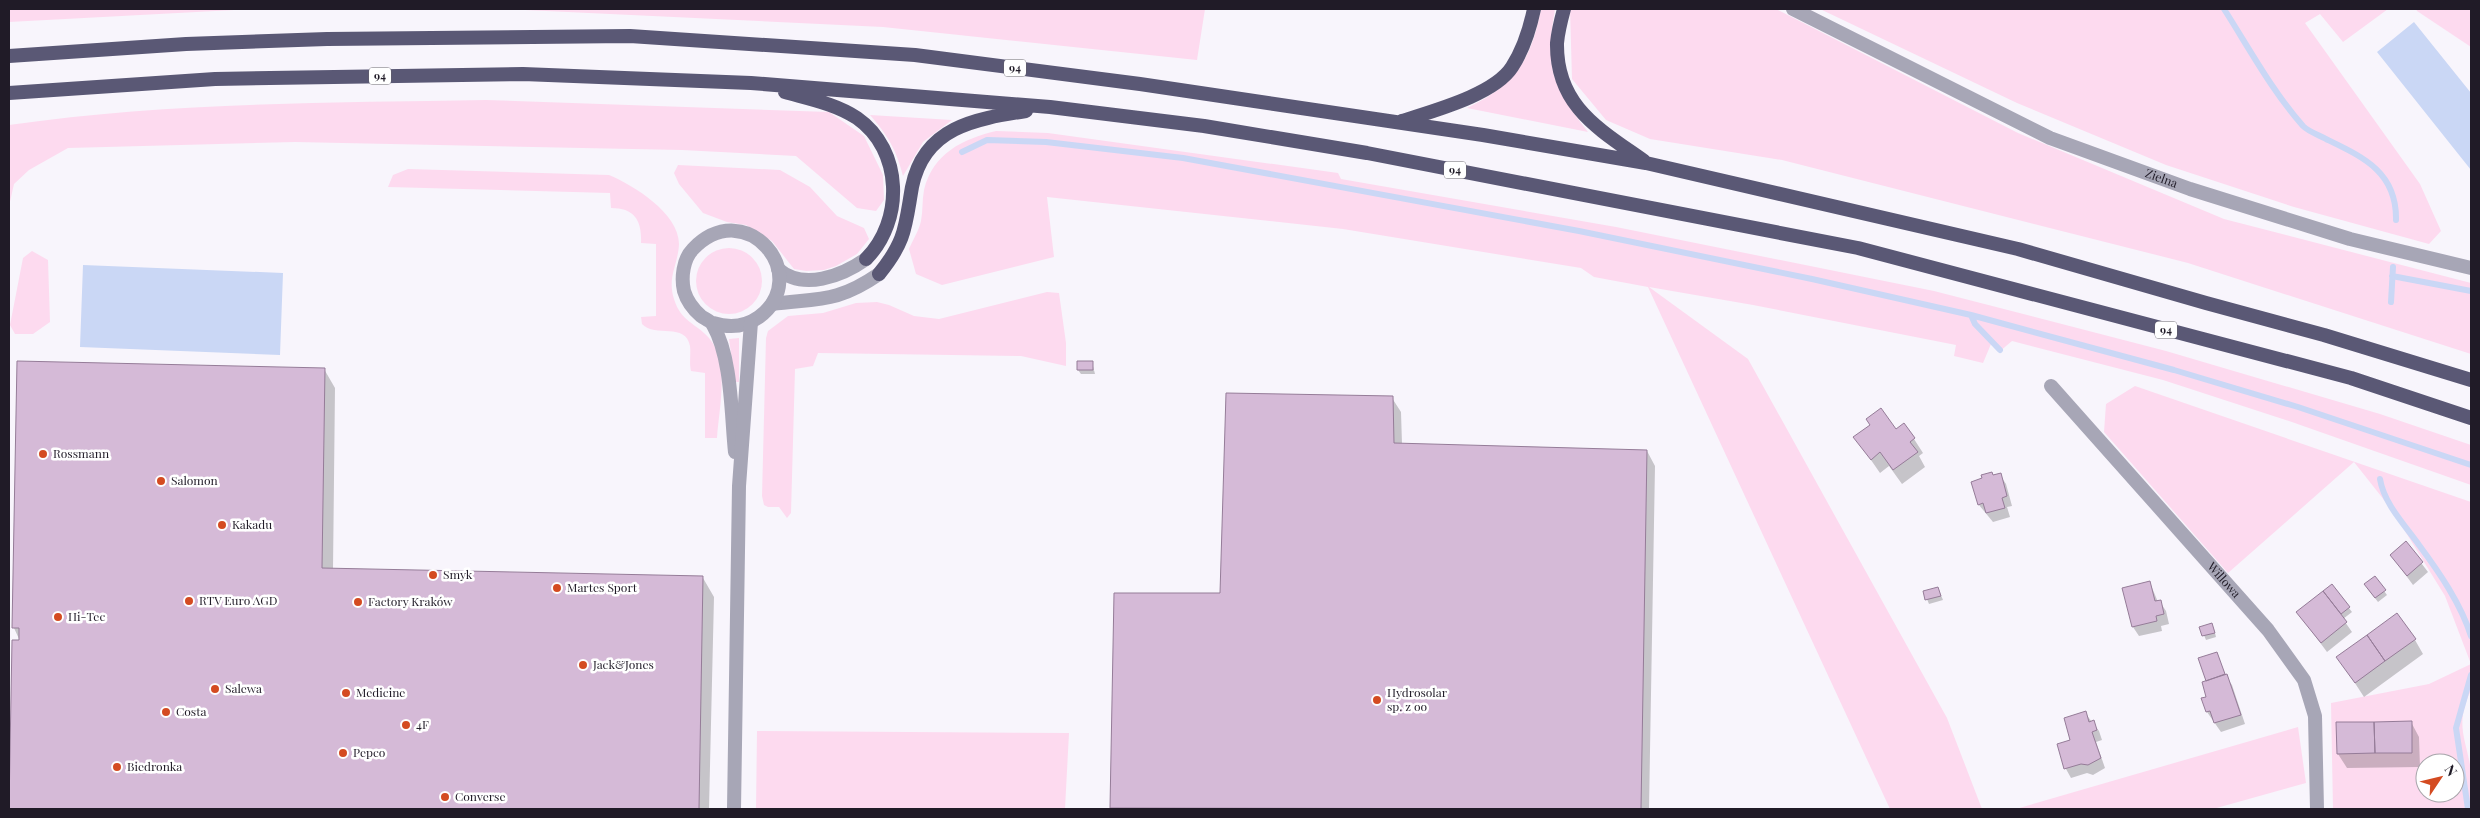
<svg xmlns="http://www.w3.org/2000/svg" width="2480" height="818" font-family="'Playfair Display',serif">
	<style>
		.green { fill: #fddaef; fill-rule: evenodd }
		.water { fill: #cad7f5 }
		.shadow { fill: #0003 }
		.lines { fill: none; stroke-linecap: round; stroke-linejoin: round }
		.stream { stroke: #cad7f5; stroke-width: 6 }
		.building { fill: #d5bad7; stroke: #957c98 }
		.minor { stroke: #a7a6b6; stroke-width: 14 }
		.tertiary { stroke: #a7a6b6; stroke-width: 14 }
		.trunk { stroke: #5a5875; stroke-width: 14 }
		.poi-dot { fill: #d44b21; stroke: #fff; stroke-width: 2 }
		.labels { text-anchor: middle; stroke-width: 5; stroke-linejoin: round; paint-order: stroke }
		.shield { fill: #fff; stroke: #635f68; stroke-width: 1 }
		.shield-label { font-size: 11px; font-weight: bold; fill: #201b27 }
		.street-label { font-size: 12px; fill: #201b27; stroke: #fff }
		.poi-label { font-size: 12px; fill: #201b27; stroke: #fff; text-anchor: start }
	</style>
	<rect width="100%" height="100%" fill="#f8f5fc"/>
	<path class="green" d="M 9,9 L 1205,9 L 1197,60 L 883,27 L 525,10 L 234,10 L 9,22 Z
		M 1541,9 L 1555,9 C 1545,68 1551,85 1588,132 L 1467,108 C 1515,85 1531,61 1541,9 Z
		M 1570,9 L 1776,9 L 2018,133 L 2224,219 L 2471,283 L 2471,354 L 2188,263 L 1782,160 L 1650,139 L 1606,120 L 1572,79 Z
		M 1820,9 L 2388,9 L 2343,42 L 2320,14 L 2305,23 L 2420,184 L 2441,231 L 2429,244 L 2294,207 L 2166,165 L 2017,103 Z
		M 2416,9 L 2471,9 L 2471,47 L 2417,11 Z
		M 486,100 L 829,112 L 864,136 L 883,175 L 884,200 L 876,211 L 857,208 L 796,156 L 682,150 L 295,142 L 68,148 L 29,170 L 14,184 L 9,206 L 9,125 C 167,102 326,103 486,100 Z
		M 870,115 L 952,120 L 923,142 L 903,176 C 896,149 888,136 870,115 Z
		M 996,131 L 1048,133 L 1338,173 L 1341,179 L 1616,227 L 1934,291 L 2166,351 L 2380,414 L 2471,445 L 2471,485 L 2289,421 L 2163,380 L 2012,341 L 1999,352 L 1991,344 L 1983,363 L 1954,356 L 1956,345 L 1753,305 L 1649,287 L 1748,359 L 1947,718 L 1982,809 L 1890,809 L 1648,287 L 1594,277 L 1581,268 L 1343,229 L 1047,197 L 1054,257 L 942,285 L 916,274 L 909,249 C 913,240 919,230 921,221 C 923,211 922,200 924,190 C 933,153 963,139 996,131 Z
		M 678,165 L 780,170 L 810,187 L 837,216 L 864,228 L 869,239 L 857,254 L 836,266 L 824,270 L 806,271 L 794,269 L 772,241 L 746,225 L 727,222 L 703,213 L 679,184 L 674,173 Z
		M 408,169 L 609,175 C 633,185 679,213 679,244 C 678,265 667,277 674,299 C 681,322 696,323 709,338 C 730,363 719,408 717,438 L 705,438 L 705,373 L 691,371 C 689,363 691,354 690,346 C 686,322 655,338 642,324 L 641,317 L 656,316 L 656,244 L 641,243 C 642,221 635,208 611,208 L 610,193 L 388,187 L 393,175 Z
		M696 281a33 33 0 1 1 66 0a33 33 0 1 1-66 0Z
		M 32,251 L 48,260 L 50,322 L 33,334 L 15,334 L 10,325 L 23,258 Z
		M 1047,292 L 1059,293 L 1066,343 L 1066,366 L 1021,356 L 818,353 L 813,366 L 795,369 L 791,513 L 787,518 L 779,507 L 768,507 L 764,505 L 762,496 L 766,338 L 768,331 L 788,316 L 823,313 L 856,303 L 877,302 L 889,305 L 914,316 L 939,319 Z
		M 739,338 L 739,382 L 735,382 L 729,339 Z
		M 2135,386 L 2471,502 L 2471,690 C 2455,725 2465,735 2471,770 C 2473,782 2471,796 2471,809 L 2333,809 L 2331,703 L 2429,684 L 2471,664 L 2445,596 L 2392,510 L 2354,462 L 2228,573 L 2104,432 L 2106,404 ZM 2425,763 L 2455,763 L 2455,793 L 2425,793 Z
		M 2298,727 L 2306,783 L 2213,809 L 2016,809 Z
		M 757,731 L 1069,733 L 1065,809 L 756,809 Z"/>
	<path class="water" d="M 2414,22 L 2471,93 L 2471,170 L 2377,52 Z
		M 83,265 L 283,273 L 280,355 L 80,347 Z"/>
	<path class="shadow" d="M 1092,362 L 1095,374 L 1081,374 L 1078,370 Z
		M 324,369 L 335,388 L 333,570 L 703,578 L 714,597 L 709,809 L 10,809 L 13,642 L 20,641 L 14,628 Z
		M 1392,398 L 1401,412 L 1402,444 L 1647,451 L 1655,466 L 1649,809 L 1112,809 L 1111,807 L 1221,594 Z
		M 1896,430 L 1914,439 L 1923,453 L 1919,456 L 1925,467 L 1902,484 L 1889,466 L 1880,473 L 1855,437 Z
		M 2000,475 L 2006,484 L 2012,506 L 2007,507 L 2010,517 L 1993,522 L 1979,505 L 1994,477 Z
		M 2406,543 L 2428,572 L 2413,585 L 2391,555 Z
		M 2150,583 L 2158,602 L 2160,602 L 2166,611 L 2169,624 L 2161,626 L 2162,631 L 2139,636 L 2133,627 Z
		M 2332,586 L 2352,612 L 2343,619 L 2352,632 L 2327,652 L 2298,613 Z
		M 1938,588 L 1943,600 L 1929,604 L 1924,592 Z
		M 2368,589 L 2384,591 L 2387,595 L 2378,602 Z
		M 2201,628 L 2214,629 L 2216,637 L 2206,640 Z
		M 2415,640 L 2423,654 L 2364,697 L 2338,657 Z
		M 2217,653 L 2225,675 L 2232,685 L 2245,724 L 2221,732 L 2207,712 L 2203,699 L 2208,698 L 2207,682 Z
		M 2085,713 L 2099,731 L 2102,740 L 2096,742 L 2105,768 L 2093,775 L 2087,773 L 2071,778 L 2066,769 L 2058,745 L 2072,741 Z
		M 2411,722 L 2419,737 L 2420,767 L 2347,768 L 2338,754 Z"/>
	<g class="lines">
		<path class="stream" d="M 2224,9 C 2249,48 2272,91 2303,126 C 2309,132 2319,135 2326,139 C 2363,157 2397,172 2396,220
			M 962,152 L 987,140 L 1046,142 L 1183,158 L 1579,231 L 1812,279 L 1971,315 L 2174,370 L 2298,407 L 2471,465
			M 2392,276 L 2471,291
			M 2391,302 L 2393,267
			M 1971,315 L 1975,324 L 2000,350
			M 2380,479 C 2384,504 2405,525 2419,545 C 2439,572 2461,604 2471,636
			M 2468,809 L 2456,728 L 2471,675"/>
	</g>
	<path class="building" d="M 17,361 L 325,368 L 322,568 L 703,576 L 699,809 L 9,809 L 12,640 L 19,640 L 19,628 L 12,628 Z
		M 1077,361 L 1093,361 L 1093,370 L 1077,370 Z
		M 1226,393 L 1393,396 L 1394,443 L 1647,450 L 1641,809 L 1110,808 L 1114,593 L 1220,593 Z
		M 1881,408 L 1896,429 L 1904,423 L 1915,438 L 1910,442 L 1918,452 L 1893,470 L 1880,452 L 1871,460 L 1853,437 L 1870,425 L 1866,419 Z
		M 1992,472 L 1993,475 L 2001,473 L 2007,496 L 2002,498 L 2005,508 L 1986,513 L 1983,503 L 1978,505 L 1971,482 L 1982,478 L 1981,475 Z
		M 2406,541 L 2423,562 L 2407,576 L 2390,555 Z
		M 2375,576 L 2386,590 L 2375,598 L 2364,584 Z
		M 2150,581 L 2155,601 L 2161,600 L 2164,614 L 2156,616 L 2157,621 L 2132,627 L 2122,588 Z
		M 2332,584 L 2350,607 L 2341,614 L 2323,591 Z
		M 1938,587 L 1941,596 L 1925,600 L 1923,591 Z
		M 2323,591 L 2347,622 L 2321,643 L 2296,612 Z
		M 2397,613 L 2416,639 L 2385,661 L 2367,635 Z
		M 2212,623 L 2215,633 L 2202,636 L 2199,627 Z
		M 2367,635 L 2385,661 L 2355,683 L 2336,657 Z
		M 2217,652 L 2225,674 L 2206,681 L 2198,658 Z
		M 2227,674 L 2241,715 L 2214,723 L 2210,711 L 2206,712 L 2201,698 L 2206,697 L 2202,682 Z
		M 2086,711 L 2089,722 L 2094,720 L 2097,730 L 2092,732 L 2101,758 L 2088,765 L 2081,764 L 2064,769 L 2057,744 L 2070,740 L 2064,718 Z
		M 2412,721 L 2412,753 L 2375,753 L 2374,722 Z
		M 2336,722 L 2374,722 L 2375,753 L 2337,754 Z"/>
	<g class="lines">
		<g class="minor">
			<path d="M 778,269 C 803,291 842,276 866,259"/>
			<path d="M 772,304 C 819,298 837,303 879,274"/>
			<path d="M 713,323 C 729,328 745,327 759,317 C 814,276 746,194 693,249 C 683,259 681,278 684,291 C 687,301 694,310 701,316 C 705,319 711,321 713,325 C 732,358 731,414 735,452"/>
			<path id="s1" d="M 2051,386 L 2268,630 L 2304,680 L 2315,716 L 2317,809"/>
			<path d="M 734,809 L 739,486 L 751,322"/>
		</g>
		<path class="tertiary" id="s2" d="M 1793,9 L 2050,138 L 2190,189 L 2350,239 L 2471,268"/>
		<path class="trunk" d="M 1564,9 C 1561,20 1558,32 1557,43 C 1556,106 1599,129 1644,161
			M 9,56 L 186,44 L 327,39 L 630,36 L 915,55 L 1140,84 L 1483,135 L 1646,163 L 2018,249 L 2206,303 L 2324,335 L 2471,380
			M 785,92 C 810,99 836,104 857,118 C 903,150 904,221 866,259
			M 9,93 L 215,79 L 523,74 L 751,83 L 1050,107 L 1204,126 L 1367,153 L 1858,248 L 2351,378 L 2471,418
			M 1402,121 C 1432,111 1494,95 1512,67 C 1523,50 1530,28 1534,9
			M 879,274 C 906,241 905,227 912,187 C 924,127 975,119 1026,111"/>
	</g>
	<g class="poi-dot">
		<circle cx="43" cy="454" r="5"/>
		<circle cx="161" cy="481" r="5"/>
		<circle cx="222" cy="525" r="5"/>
		<circle cx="433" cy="575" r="5"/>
		<circle cx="557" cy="588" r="5"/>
		<circle cx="189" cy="601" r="5"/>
		<circle cx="358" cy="602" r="5"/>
		<circle cx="58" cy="617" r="5"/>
		<circle cx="583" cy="665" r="5"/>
		<circle cx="215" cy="689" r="5"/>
		<circle cx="346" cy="693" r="5"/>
		<circle cx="1377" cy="700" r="5"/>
		<circle cx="166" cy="712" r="5"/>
		<circle cx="406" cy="725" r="5"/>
		<circle cx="343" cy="753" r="5"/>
		<circle cx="117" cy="767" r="5"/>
		<circle cx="445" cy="797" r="5"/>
	</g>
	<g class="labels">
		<g class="shield">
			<rect x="1004" y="59.5" width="22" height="17" rx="4"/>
			<rect x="369" y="67.5" width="22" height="17" rx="4"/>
			<rect x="1444" y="161.5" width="22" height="17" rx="4"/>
			<rect x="2155" y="321.5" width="22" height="17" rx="4"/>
		</g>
		<g class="shield-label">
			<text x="1015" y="72">94</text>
			<text x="380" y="80">94</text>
			<text x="1455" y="174">94</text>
			<text x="2166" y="334">94</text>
		</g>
		<g class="street-label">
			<text dy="4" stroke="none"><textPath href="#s2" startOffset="406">Zielna</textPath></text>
			<text dy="4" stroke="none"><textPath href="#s1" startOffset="260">Willowa</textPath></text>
		</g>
		<g class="poi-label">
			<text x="53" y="458">Rossmann</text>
			<text x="171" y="485">Salomon</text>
			<text x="232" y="529">Kakadu</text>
			<text x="443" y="579">Smyk</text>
			<text x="567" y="592">Martes Sport</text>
			<text x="199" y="605">RTV Euro AGD</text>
			<text x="368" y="606">Factory Kraków</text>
			<text x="68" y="621">Hi-Tec</text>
			<text x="593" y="669">Jack&amp;Jones</text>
			<text x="225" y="693">Salewa</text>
			<text x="356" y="697">Medicine</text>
			<text x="1387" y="697">Hydrosolar<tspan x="1387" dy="14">sp. z oo</tspan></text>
			<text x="176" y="716">Costa</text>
			<text x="416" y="729">4F</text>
			<text x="353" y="757">Pepco</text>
			<text x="127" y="771">Biedronka</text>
			<text x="455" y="801">Converse</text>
		</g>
	</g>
	<rect width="2480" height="818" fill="none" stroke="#201b27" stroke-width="20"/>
	<g transform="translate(2440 778) rotate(55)"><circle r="24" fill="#ffffff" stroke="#a6a4a9"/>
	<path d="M0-4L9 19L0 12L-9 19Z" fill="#d44b21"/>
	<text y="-8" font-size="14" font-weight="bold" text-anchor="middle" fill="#201b27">N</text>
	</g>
</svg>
